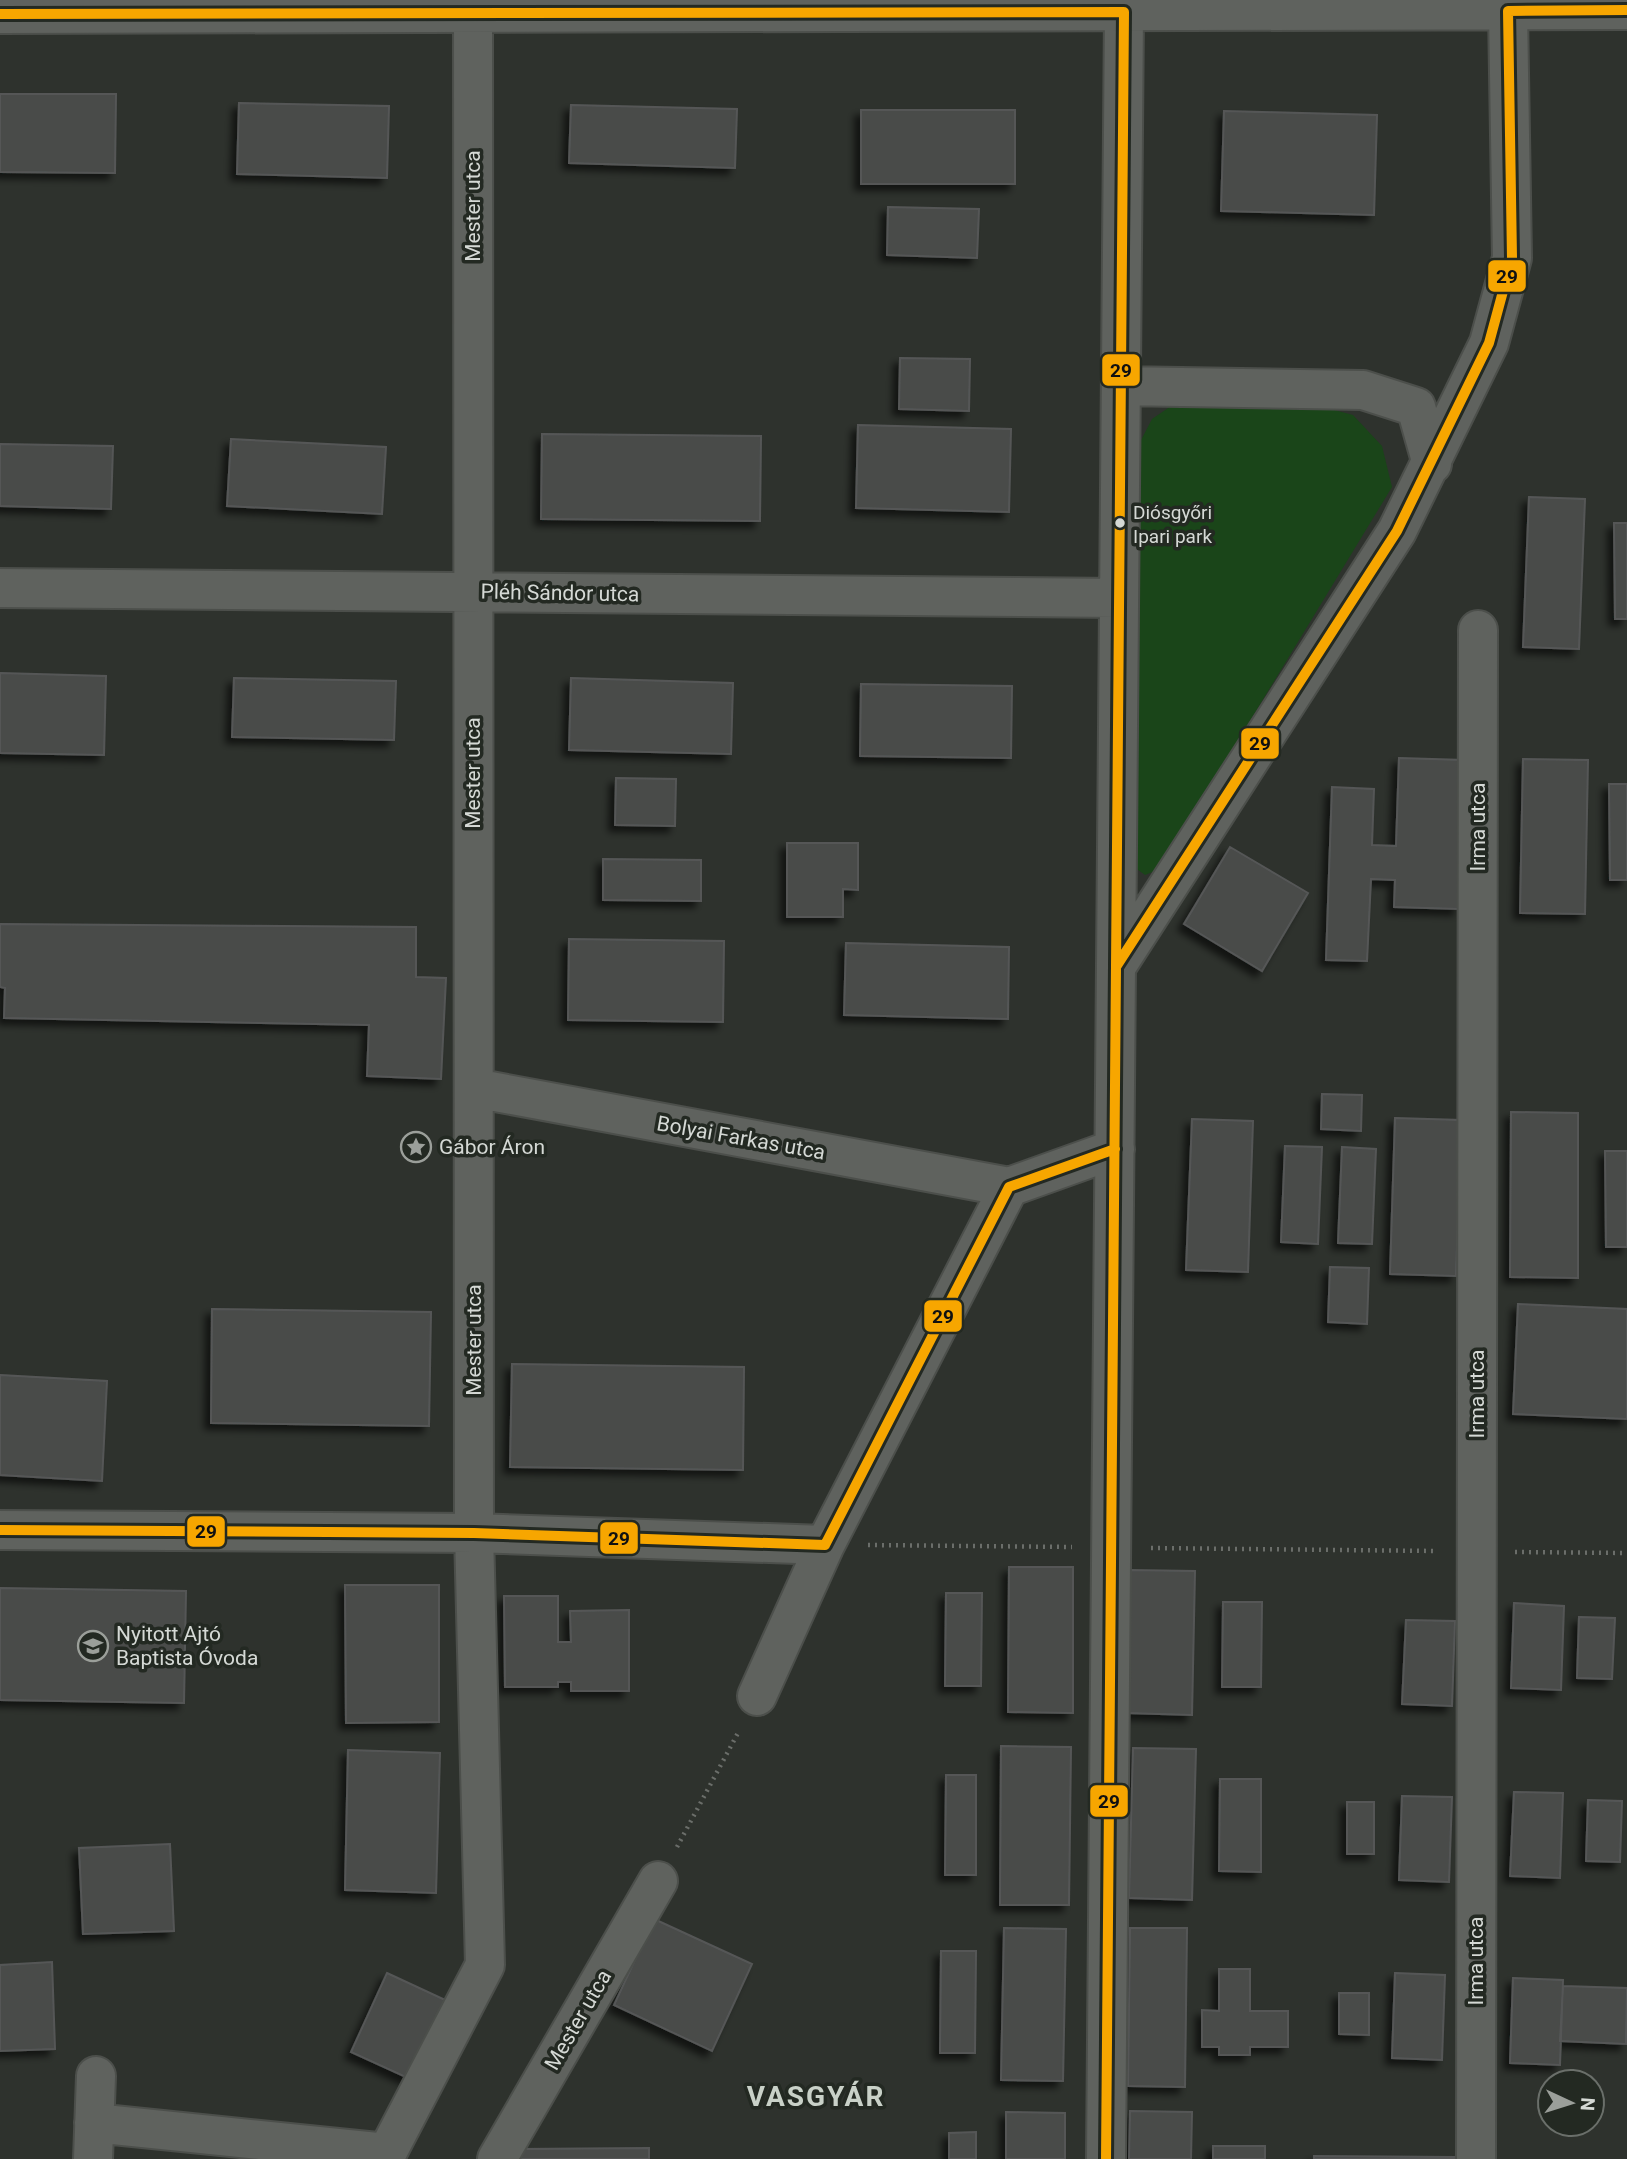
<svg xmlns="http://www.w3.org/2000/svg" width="1627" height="2159" font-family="Roboto,sans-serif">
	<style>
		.green { fill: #1a4519 }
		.building { fill: #494b4a; stroke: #555757; stroke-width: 2; filter: url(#shadow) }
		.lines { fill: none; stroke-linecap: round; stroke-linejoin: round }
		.minor-casing { stroke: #4c4f4b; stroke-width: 42 }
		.path { stroke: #6b6e6a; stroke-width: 4.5; stroke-dasharray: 2 5; stroke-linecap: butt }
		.minor { stroke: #5f625e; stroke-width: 38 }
		.bus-1-casing { stroke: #232922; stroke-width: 16 }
		.bus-1 { stroke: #f7a600; stroke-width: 10 }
		.bus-dot { fill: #d5d9d5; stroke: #232922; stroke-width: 2.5 }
		.labels { text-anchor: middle; stroke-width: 7; stroke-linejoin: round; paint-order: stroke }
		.bus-label { font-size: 19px; fill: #d5d9d5; stroke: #232922; text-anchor: start }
		.street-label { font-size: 21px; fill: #d5d9d5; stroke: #232922 }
		.poi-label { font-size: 21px; fill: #d5d9d5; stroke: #232922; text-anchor: start }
		.district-label { font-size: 28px; font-weight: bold; letter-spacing: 2px; fill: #c9d1c8; stroke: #232922 }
		.line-badge { stroke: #232922; stroke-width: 2.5 }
		.pale-badge-label { font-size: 19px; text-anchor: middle; font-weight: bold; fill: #111 }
	</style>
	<defs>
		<filter id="shadow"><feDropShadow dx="-6" dy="6" stdDeviation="3.5" flood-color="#0009"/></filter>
	</defs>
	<rect width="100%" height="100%" fill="#2e322d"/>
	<path class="green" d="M 1174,404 L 1312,404 L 1353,415 L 1382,446 L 1392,487 L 1160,869 L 1145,875 L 1134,867 L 1140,442 L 1152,419 Z"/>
	<path class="building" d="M 0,94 L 116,94 L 115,173 L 0,172 Z
		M 239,103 L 389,106 L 387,178 L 237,174 Z
		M 571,105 L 737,109 L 735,168 L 569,163 Z
		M 861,110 L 1015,110 L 1015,184 L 861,184 Z
		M 1224,111 L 1377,115 L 1374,215 L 1221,211 Z
		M 888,207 L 979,209 L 977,258 L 887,255 Z
		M 900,358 L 970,359 L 969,411 L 899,409 Z
		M 858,425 L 1011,429 L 1009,512 L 856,508 Z
		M 542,434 L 761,436 L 760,521 L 541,519 Z
		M 231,439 L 386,447 L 382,514 L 227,506 Z
		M 0,444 L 113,446 L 111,509 L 0,506 Z
		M 1529,497 L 1585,499 L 1579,649 L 1523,647 Z
		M 1614,523 L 1627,523 L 1627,619 L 1615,619 Z
		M 0,673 L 106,676 L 104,755 L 0,753 Z
		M 234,678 L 396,681 L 394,740 L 232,737 Z
		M 571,678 L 733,683 L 731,754 L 569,750 Z
		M 861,684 L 1012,686 L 1011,758 L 860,756 Z
		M 1399,758 L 1464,760 L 1459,909 L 1394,907 L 1395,880 L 1371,879 L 1367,961 L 1326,960 L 1332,787 L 1374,789 L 1372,845 L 1396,846 Z
		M 1523,759 L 1588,760 L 1585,914 L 1520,913 Z
		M 616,778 L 676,779 L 675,826 L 615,825 Z
		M 1609,784 L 1627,784 L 1627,880 L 1610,880 Z
		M 787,843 L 858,843 L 858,890 L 843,889 L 843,917 L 787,917 Z
		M 1230,847 L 1308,893 L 1262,971 L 1184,924 Z
		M 603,859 L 701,860 L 701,901 L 603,900 Z
		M 0,924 L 416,927 L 416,977 L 446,978 L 441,1079 L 367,1076 L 369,1025 L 4,1018 L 5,988 L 0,987 Z
		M 569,939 L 724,941 L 723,1022 L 568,1020 Z
		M 846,943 L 1009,947 L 1008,1019 L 844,1015 Z
		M 1322,1094 L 1362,1095 L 1361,1131 L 1321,1129 Z
		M 1511,1112 L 1578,1113 L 1578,1278 L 1510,1277 Z
		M 1395,1118 L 1461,1120 L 1456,1276 L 1390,1274 Z
		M 1192,1119 L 1253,1121 L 1248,1272 L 1186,1270 Z
		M 1285,1146 L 1322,1147 L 1318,1244 L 1281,1242 Z
		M 1342,1147 L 1376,1149 L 1372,1244 L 1338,1243 Z
		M 1605,1151 L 1627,1151 L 1627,1247 L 1606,1247 Z
		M 1330,1267 L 1369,1268 L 1367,1324 L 1328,1322 Z
		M 1518,1304 L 1627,1309 L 1627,1419 L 1513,1414 Z
		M 212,1309 L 431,1312 L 429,1426 L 211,1423 Z
		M 512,1364 L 744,1367 L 743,1470 L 510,1467 Z
		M 0,1375 L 107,1381 L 102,1481 L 0,1475 Z
		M 1009,1567 L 1073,1567 L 1073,1713 L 1008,1712 Z
		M 1129,1570 L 1195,1571 L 1192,1715 L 1126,1713 Z
		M 345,1585 L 439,1585 L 439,1722 L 346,1723 Z
		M 0,1588 L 186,1591 L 184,1703 L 0,1700 Z
		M 946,1593 L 982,1593 L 981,1686 L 945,1686 Z
		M 504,1596 L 558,1596 L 558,1642 L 571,1642 L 570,1611 L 629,1610 L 629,1691 L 571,1691 L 571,1682 L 558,1682 L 558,1687 L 505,1687 Z
		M 1223,1602 L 1262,1602 L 1261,1687 L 1222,1687 Z
		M 1514,1603 L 1564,1606 L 1561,1690 L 1511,1688 Z
		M 1579,1617 L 1615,1618 L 1612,1679 L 1577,1678 Z
		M 1406,1620 L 1455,1621 L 1452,1706 L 1402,1704 Z
		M 1001,1746 L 1071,1747 L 1069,1905 L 1000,1905 Z
		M 1133,1748 L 1196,1749 L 1192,1900 L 1129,1898 Z
		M 348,1750 L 440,1753 L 436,1893 L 345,1890 Z
		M 946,1775 L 976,1775 L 976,1875 L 945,1875 Z
		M 1220,1779 L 1261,1779 L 1261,1872 L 1219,1871 Z
		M 1514,1792 L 1563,1793 L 1560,1878 L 1510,1876 Z
		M 1402,1796 L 1452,1797 L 1449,1882 L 1399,1880 Z
		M 1588,1800 L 1622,1801 L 1620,1862 L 1586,1861 Z
		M 1347,1802 L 1374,1802 L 1374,1854 L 1347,1854 Z
		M 170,1844 L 174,1931 L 83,1934 L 79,1848 Z
		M 654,1919 L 752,1964 L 712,2051 L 614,2005 Z
		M 1004,1928 L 1066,1929 L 1063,2081 L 1001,2080 Z
		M 1130,1928 L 1187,1928 L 1185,2087 L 1128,2086 Z
		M 941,1951 L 976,1951 L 975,2053 L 940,2053 Z
		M 52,1962 L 55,2049 L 0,2051 L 0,1965 Z
		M 1219,1969 L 1250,1969 L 1250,2011 L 1288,2011 L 1288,2047 L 1250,2047 L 1250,2055 L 1219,2055 L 1219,2047 L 1202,2047 L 1202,2010 L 1219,2011 Z
		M 387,1973 L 456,2005 L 421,2084 L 351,2052 Z
		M 1395,1973 L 1445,1975 L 1442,2060 L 1392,2058 Z
		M 1513,1978 L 1563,1980 L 1560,2065 L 1510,2063 Z
		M 1563,1986 L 1627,1988 L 1626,2044 L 1560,2041 Z
		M 1339,1993 L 1369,1993 L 1369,2035 L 1339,2034 Z
		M 1130,2111 L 1192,2112 L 1191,2159 L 1129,2159 Z
		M 1006,2112 L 1065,2113 L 1065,2159 L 1006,2159 Z
		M 976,2132 L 976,2159 L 949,2159 L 949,2133 Z
		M 1213,2146 L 1265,2146 L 1265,2159 L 1213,2159 Z
		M 649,2148 L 649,2159 L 520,2159 L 520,2149 Z
		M 1314,2156 L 1454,2157 L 1454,2159 L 1314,2159 Z"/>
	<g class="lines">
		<g class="minor-casing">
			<path id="minor" d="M 0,14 L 1627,10
				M 1121,386 L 1363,390 L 1416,407 L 1432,464
				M 0,588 L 1119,598
				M 1116,967 L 1397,531 L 1489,343 L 1512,258 L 1508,11
				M 474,1088 L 1009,1187
				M 0,1530 L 474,1533 L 825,1545
				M 757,1696 L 825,1545 L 1009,1187 L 1115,1149
				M 94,2123 L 387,2153 L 485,1965 L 474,1533 L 473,13
				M 93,2159 L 96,2076
				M 497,2159 L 658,1881
				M 1106,2159 L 1124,12
				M 1476,2159 L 1478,630"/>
		</g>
		<path class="path" d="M 868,1545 L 1072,1547
			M 1151,1548 L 1436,1551
			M 1515,1552 L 1627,1553
			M 677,1847 L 739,1731"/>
		<use href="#minor" class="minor"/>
		<g class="bus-1-casing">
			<path id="bus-1" d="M 1508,11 L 1627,10
				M 0,14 L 1124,12
				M 1116,967 L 1397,531 L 1489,343 L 1512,258 L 1508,11
				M 0,1530 L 474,1533 L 825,1545
				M 825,1545 L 1009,1187 L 1115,1149
				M 1106,2159 L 1124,12"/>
		</g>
		<use href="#bus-1" class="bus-1"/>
	</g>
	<defs>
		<g id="sight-ring" transform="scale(1.575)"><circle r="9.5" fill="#232922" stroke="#9b9f9a" stroke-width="1.5"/><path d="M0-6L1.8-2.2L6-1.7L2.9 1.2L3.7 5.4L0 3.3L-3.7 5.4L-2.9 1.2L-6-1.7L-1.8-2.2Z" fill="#9b9f9a"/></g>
		<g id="school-ring" transform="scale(1.575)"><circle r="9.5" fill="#232922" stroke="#9b9f9a" stroke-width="1.5"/><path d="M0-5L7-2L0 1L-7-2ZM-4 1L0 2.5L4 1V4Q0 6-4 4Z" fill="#9b9f9a"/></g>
	</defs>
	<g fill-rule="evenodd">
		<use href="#sight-ring" x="416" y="1147"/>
		<use href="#school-ring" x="93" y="1646"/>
	</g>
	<circle class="bus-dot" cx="1120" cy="523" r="6"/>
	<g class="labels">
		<g class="bus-label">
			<text x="1133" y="519">Diósgyőri<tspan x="1133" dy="24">Ipari park</tspan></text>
		</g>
		<g class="street-label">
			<text transform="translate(473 206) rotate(-90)" y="7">Mester utca</text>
			<text transform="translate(560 593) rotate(1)" y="7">Pléh Sándor utca</text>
			<text transform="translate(473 773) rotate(-90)" y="7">Mester utca</text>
			<text transform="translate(1478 827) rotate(-90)" y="7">Irma utca</text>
			<text transform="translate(741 1138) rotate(10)" y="7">Bolyai Farkas utca</text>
			<text transform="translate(474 1340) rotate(-90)" y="7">Mester utca</text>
			<text transform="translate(1477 1394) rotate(-90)" y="7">Irma utca</text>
			<text transform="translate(1476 1961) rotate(-90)" y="7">Irma utca</text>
			<text transform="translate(578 2020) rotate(-60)" y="7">Mester utca</text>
		</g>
		<g class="poi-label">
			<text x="439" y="1154">Gábor Áron</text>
			<text x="116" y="1641">Nyitott Ajtó<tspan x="116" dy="24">Baptista Óvoda</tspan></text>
		</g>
		<g class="district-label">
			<text x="816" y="2106">VASGYÁR</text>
		</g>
	</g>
	<g class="line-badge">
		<rect x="1487" y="259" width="40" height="34" rx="7" fill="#f7a600"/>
		<rect x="1101" y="353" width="40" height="34" rx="7" fill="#f7a600"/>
		<rect x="1240" y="727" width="40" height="33" rx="7" fill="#f7a600"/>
		<rect x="923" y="1299" width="40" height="34" rx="7" fill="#f7a600"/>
		<rect x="186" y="1515" width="40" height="33" rx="7" fill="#f7a600"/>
		<rect x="599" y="1521" width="40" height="34" rx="7" fill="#f7a600"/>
		<rect x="1089" y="1784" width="40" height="34" rx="7" fill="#f7a600"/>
	</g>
	<g class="pale-badge-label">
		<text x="1507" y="283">29</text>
		<text x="1121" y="377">29</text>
		<text x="1260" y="750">29</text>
		<text x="943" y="1323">29</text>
		<text x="206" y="1538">29</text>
		<text x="619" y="1545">29</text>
		<text x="1109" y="1808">29</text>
	</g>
	<g transform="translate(1571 2103) rotate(94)"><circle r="33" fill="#232922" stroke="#6a6f6a" stroke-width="2"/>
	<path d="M0-5L12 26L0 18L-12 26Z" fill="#9b9f9a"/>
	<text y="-10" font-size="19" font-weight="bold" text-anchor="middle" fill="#d5d9d5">N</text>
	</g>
</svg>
